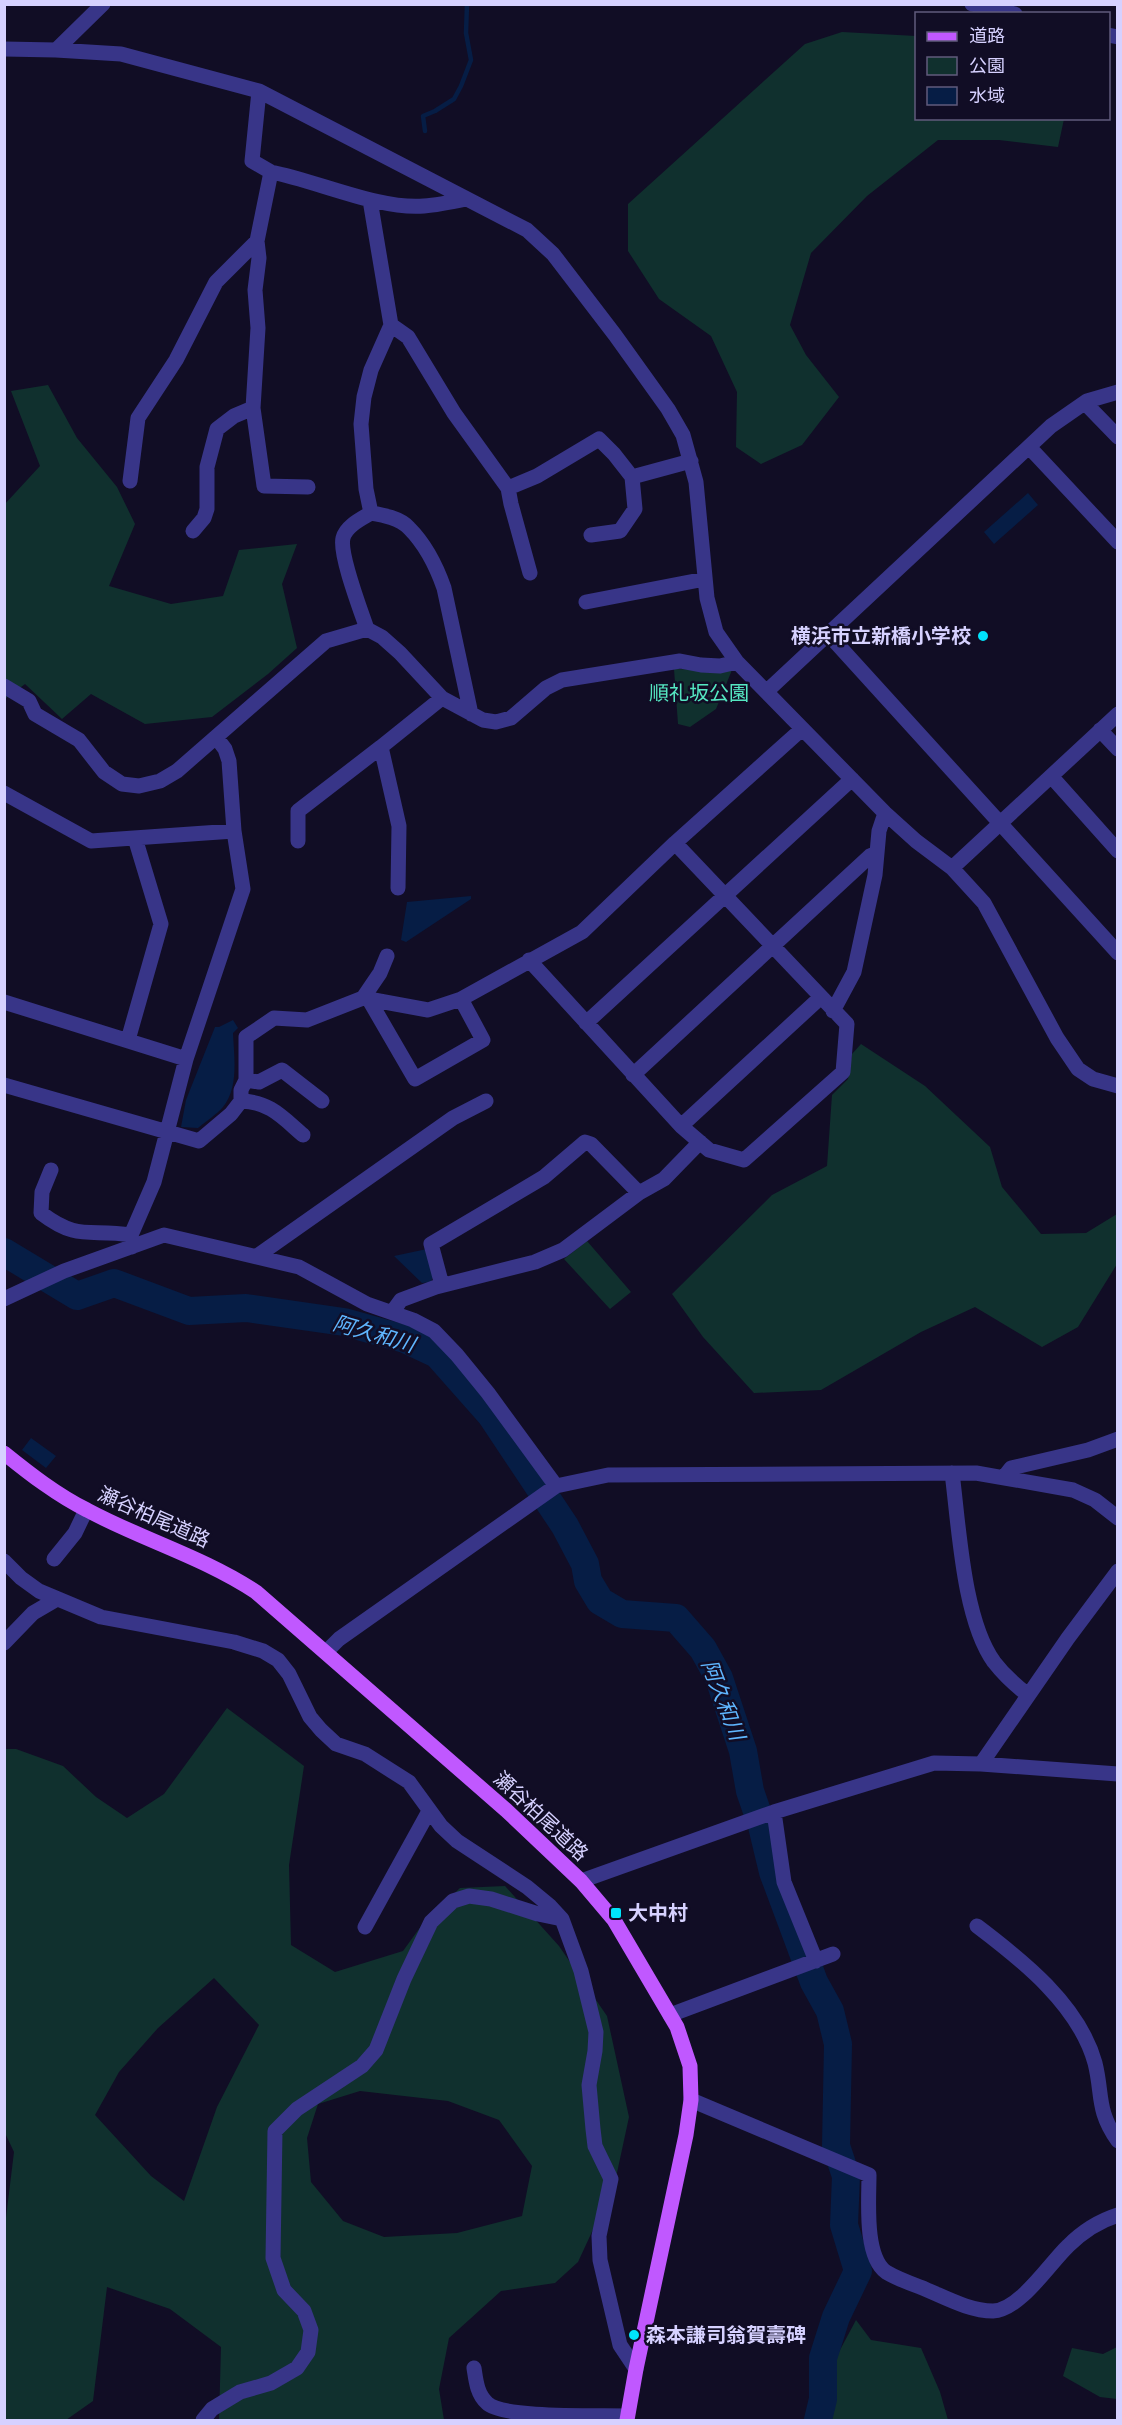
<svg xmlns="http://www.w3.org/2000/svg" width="1122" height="2425" font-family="Cabin,'Noto Sans JP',sans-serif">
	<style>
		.green { fill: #10302e; fill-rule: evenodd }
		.water { fill: #061d45 }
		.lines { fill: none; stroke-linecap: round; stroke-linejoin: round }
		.stream { stroke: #061d45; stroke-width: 4.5 }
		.river { stroke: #061d45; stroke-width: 28 }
		.minor { stroke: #383588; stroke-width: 15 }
		.major { stroke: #c058ff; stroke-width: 15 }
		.poi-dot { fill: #00e4fc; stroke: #110d25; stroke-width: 2 }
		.labels { text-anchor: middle; stroke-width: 5; stroke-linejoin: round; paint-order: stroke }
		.poi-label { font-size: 20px; font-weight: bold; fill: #d6d1ff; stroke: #110d25; text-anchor: start }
		.park-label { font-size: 20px; fill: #55e7c2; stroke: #110d25 }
		.street-label { font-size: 20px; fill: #d6d1ff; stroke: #110d25 }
		.water-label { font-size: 21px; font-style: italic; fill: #5fb6ff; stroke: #110d25 }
	</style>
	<rect width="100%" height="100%" fill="#110d25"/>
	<path class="green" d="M 842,32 L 916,36 L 916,118 L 1064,119 L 1058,147 L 999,140 L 938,140 L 867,196 L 811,253 L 790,325 L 806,355 L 839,397 L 802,445 L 761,464 L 736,447 L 737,392 L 711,336 L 659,299 L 628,251 L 628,204 L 805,44 Z
		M 48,385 L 77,438 L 117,487 L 135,524 L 109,586 L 171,604 L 223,596 L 239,550 L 297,544 L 282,584 L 297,648 L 268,674 L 212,717 L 145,724 L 91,694 L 62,719 L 25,684 L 5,699 L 4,505 L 40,466 L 11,391 Z
		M 674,669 L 732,670 L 716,709 L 690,727 L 678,724 Z
		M 861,1044 L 925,1086 L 990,1147 L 1002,1187 L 1041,1234 L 1086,1233 L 1117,1214 L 1117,1264 L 1078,1327 L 1042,1347 L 975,1307 L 921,1332 L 821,1390 L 754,1393 L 703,1337 L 672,1294 L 772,1195 L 827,1166 L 832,1095 L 848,1079 L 852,1054 Z
		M 587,1241 L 631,1292 L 610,1309 L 564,1259 Z
		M 227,1708 L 304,1766 L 289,1865 L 291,1945 L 335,1972 L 403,1951 L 424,1922 L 460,1888 L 505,1886 L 559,1946 L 607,2016 L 629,2117 L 615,2182 L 578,2262 L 555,2283 L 501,2291 L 449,2338 L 439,2389 L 444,2420 L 219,2420 L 221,2347 L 170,2309 L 107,2287 L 93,2401 L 66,2420 L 5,2420 L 4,2234 L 14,2152 L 5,2133 L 5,1749 L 16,1749 L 63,1766 L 96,1797 L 127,1818 L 164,1794 ZM 214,1978 L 259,2025 L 217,2107 L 184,2201 L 151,2176 L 95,2115 L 119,2072 L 158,2028 ZM 360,2091 L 448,2101 L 499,2120 L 532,2166 L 522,2216 L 457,2233 L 384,2237 L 343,2221 L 311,2182 L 307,2138 L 318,2104 Z
		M 856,2320 L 871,2340 L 921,2348 L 940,2392 L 948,2420 L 832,2420 L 833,2363 Z
		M 1117,2347 L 1117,2399 L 1100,2397 L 1063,2376 L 1072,2348 L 1103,2354 Z"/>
	<path class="water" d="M 1028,493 L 1038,505 L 994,544 L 984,532 Z
		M 471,896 L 471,899 L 406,942 L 401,940 L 407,902 Z
		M 233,1020 L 238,1028 L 233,1033 C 234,1057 239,1087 223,1107 C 216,1115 206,1121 198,1128 L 181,1127 L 186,1100 L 215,1027 L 219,1027 Z
		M 427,1249 L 434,1275 L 431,1282 L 422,1283 L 394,1256 Z
		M 31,1438 L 56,1456 L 46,1468 L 22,1450 Z"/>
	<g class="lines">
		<path class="stream" d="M 425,131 L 423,116 L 435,111 L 454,99 L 461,86 L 471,60 L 466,33 L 467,4"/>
		<path class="river" d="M 4,1252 L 77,1296 L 114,1283 L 189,1311 L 246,1308 L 344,1322 L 405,1339 L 437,1354 L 491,1415 L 565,1526 L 585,1564 L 588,1581 L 600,1601 L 622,1614 L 676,1618 L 703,1649 L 719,1678 L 743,1751 L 750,1791 L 762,1826 L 773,1872 L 814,1982 L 830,2011 L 838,2044 L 836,2146 L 846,2176 L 844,2225 L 858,2271 L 836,2317 L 823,2358 L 823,2399 L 818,2420"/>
		<path class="minor" d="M 972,4 L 1015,14
			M 1108,35 L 1118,37
			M 4,49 L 56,50 L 121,54 L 259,91 L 527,230 L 553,254 L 615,335 L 668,409 L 683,435 L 696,482 L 707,598 L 716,632 L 737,662 L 885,813 L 916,841 L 952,868 L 984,903 L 1057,1038 L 1078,1069 L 1093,1079 L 1118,1086
			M 56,50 L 103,4
			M 259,91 L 252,161 L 271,172 L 257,241 L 259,258 L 255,290 L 258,328 L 253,408 L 264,486 L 308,487
			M 271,172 C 317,181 380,210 424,206 C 438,205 452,202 466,199
			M 370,200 L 391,325 L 371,370 L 364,397 L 361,424 L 366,489 L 371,513
			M 391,325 L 408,337 L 454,413 L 508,488 L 511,504 L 530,573
			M 1085,403 L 1118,437
			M 1030,448 L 1118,542
			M 130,481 L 138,418 L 176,360 L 216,282 L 257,241
			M 508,488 L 537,476 L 599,439 L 614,454 L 632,477 L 691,461
			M 193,531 L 204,518 L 207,509 L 207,467 L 217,429 L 234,416 L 253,408
			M 591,535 L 620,531 L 635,509 L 632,477
			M 586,602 L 705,579
			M 829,635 L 1118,953
			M 4,686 L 29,701 L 35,714 L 79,740 L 104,772 L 122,784 L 139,786 L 160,781 L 177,771 L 326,641 L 367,629
			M 767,691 L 1051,426 L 1087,401 L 1118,392
			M 471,714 L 444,588 C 437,568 425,544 409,528 C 400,518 383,515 371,513 C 361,519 346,526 343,538 C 339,554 361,611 367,629 L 382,637 L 400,653 L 442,698 L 483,720 L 496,722 L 511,718 L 546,688 L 562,680 L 680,661 L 701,665 L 720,666 L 737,662
			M 1100,730 L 1118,749
			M 1051,776 L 1118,851
			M 4,793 L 91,841 L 234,831
			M 298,841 L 298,811 L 381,747
			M 952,868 L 1118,714
			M 398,888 L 399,826 L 381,747 L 442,698
			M 529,960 L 681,1126 L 709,1150 L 744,1160 L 843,1072 L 847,1024 L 675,843
			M 363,998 L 380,973 L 387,956
			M 368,998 L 415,1079 L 483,1040 L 461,999
			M 4,1002 L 186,1059
			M 833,1011 L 854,972 L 875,875 L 879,831 L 885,813
			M 586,1023 L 852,779
			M 128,1040 L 161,924 L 135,838
			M 633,1075 L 870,856 L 877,853
			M 246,1080 L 259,1082 L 282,1070 L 322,1101
			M 4,1085 L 199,1141 L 231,1114 L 241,1101 L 241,1090 L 246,1080 L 246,1037 L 274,1018 L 307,1020 L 363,998 L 428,1010 L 461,999 L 582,932 L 675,843 L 802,729
			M 241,1101 C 270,1102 282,1117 303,1135
			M 681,1126 L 821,997
			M 51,1170 L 42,1192 L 41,1213 C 79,1242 90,1228 131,1235
			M 639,1193 L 664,1179 L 700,1142
			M 132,1247 L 131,1235 L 154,1182 L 186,1059 L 243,889 L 234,831 L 229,761 L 225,749 L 216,737
			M 257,1256 L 453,1118 L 486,1101
			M 4,1299 L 64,1271 L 164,1235 L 299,1267 L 367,1304 L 413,1320 L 434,1331 L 457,1355 L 488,1393 L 556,1486
			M 393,1311 L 401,1300 L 436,1287 L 535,1262 L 563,1250 L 639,1193 L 591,1144 L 585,1142 L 544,1177 L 431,1244 L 442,1285
			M 952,1473 C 959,1526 963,1619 994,1662 C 1004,1675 1015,1685 1028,1695
			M 1004,1477 L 1011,1468 L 1088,1450 L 1118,1439
			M 54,1559 L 75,1533 L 86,1510
			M 4,1561 L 21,1578 L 39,1591 L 101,1617 L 234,1642 L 263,1651 L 278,1660 L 289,1674 L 310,1717 L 321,1730 L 336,1744 L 365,1754 L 409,1782 L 441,1826 L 457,1841 L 527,1887 L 550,1906 L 562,1919 L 581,1971 L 596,2032 L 595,2051 L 589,2085 L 593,2129 L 595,2146 L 611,2179 L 599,2236 L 600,2260 L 620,2345 L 636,2369
			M 4,1643 L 33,1613 L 57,1599
			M 326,1652 L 339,1639 L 556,1486 L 608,1475 L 976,1473 L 1073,1490 L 1095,1500 L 1118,1518
			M 981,1764 L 1068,1638 L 1118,1571
			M 774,1812 L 784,1882 L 816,1961
			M 581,1881 L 774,1812 L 934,1763 L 981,1764 L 1118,1774
			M 977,1926 C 1022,1960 1079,2005 1095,2063 C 1103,2095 1096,2110 1118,2141
			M 365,1927 L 429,1811
			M 670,2015 L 833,1954
			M 691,2100 L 869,2175 C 869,2200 864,2256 886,2272 C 896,2278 909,2283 920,2287 C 943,2296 968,2311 993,2311 C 1020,2310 1050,2263 1068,2246 C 1082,2232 1099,2221 1118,2215
			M 474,2368 C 476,2381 477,2394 487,2403 C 503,2419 601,2415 627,2416
			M 203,2420 L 212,2409 L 240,2392 L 271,2383 L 297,2368 L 308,2352 L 311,2330 L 304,2311 L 284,2290 L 273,2258 L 275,2131 L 297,2109 L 362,2066 L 376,2050 L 404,1979 L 431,1922 L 453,1901 L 469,1896 L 491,1899 L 538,1914 L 562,1919"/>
		<path class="major" d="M 4,1453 C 30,1474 57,1495 87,1510 C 143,1540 203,1557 256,1592 L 506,1810 L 581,1881 L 614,1920 L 677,2027 L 690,2066 L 691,2100 L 686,2135 L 636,2369 L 627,2420"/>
	</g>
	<g class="poi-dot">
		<circle cx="983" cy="636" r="6"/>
		<rect x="610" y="1907" width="12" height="12" rx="3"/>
		<circle cx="634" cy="2335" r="6"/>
	</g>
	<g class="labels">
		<g class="poi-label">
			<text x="971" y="643" text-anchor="end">横浜市立新橋小学校</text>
			<text x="628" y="1920">大中村</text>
			<text x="646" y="2342">森本謙司翁賀壽碑</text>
		</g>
		<g class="park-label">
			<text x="699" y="700">順礼坂公園</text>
		</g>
		<g class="street-label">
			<text transform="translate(154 1517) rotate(24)" y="7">瀬谷柏尾道路</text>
			<text transform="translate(541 1816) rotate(43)" y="7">瀬谷柏尾道路</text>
		</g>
		<g class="water-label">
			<text transform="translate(374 1334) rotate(16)" y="7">阿久和川</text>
			<text transform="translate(723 1700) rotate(69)" y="7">阿久和川</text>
		</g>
	</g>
	<rect width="1122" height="2425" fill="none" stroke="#d6d1ff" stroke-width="12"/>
	<rect x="915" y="12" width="195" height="108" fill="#110d25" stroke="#605b7c" stroke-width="1.5"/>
	<rect x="927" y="32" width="30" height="9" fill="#c058ff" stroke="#605b7c" stroke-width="1.5"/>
	<text x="969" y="42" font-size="18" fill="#d6d1ff">道路</text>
	<rect x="927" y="57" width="30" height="18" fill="#10302e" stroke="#605b7c" stroke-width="1.5"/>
	<text x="969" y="72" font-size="18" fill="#d6d1ff">公園</text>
	<rect x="927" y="87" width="30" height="18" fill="#061d45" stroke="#605b7c" stroke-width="1.5"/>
	<text x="969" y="102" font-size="18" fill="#d6d1ff">水域</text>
</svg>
